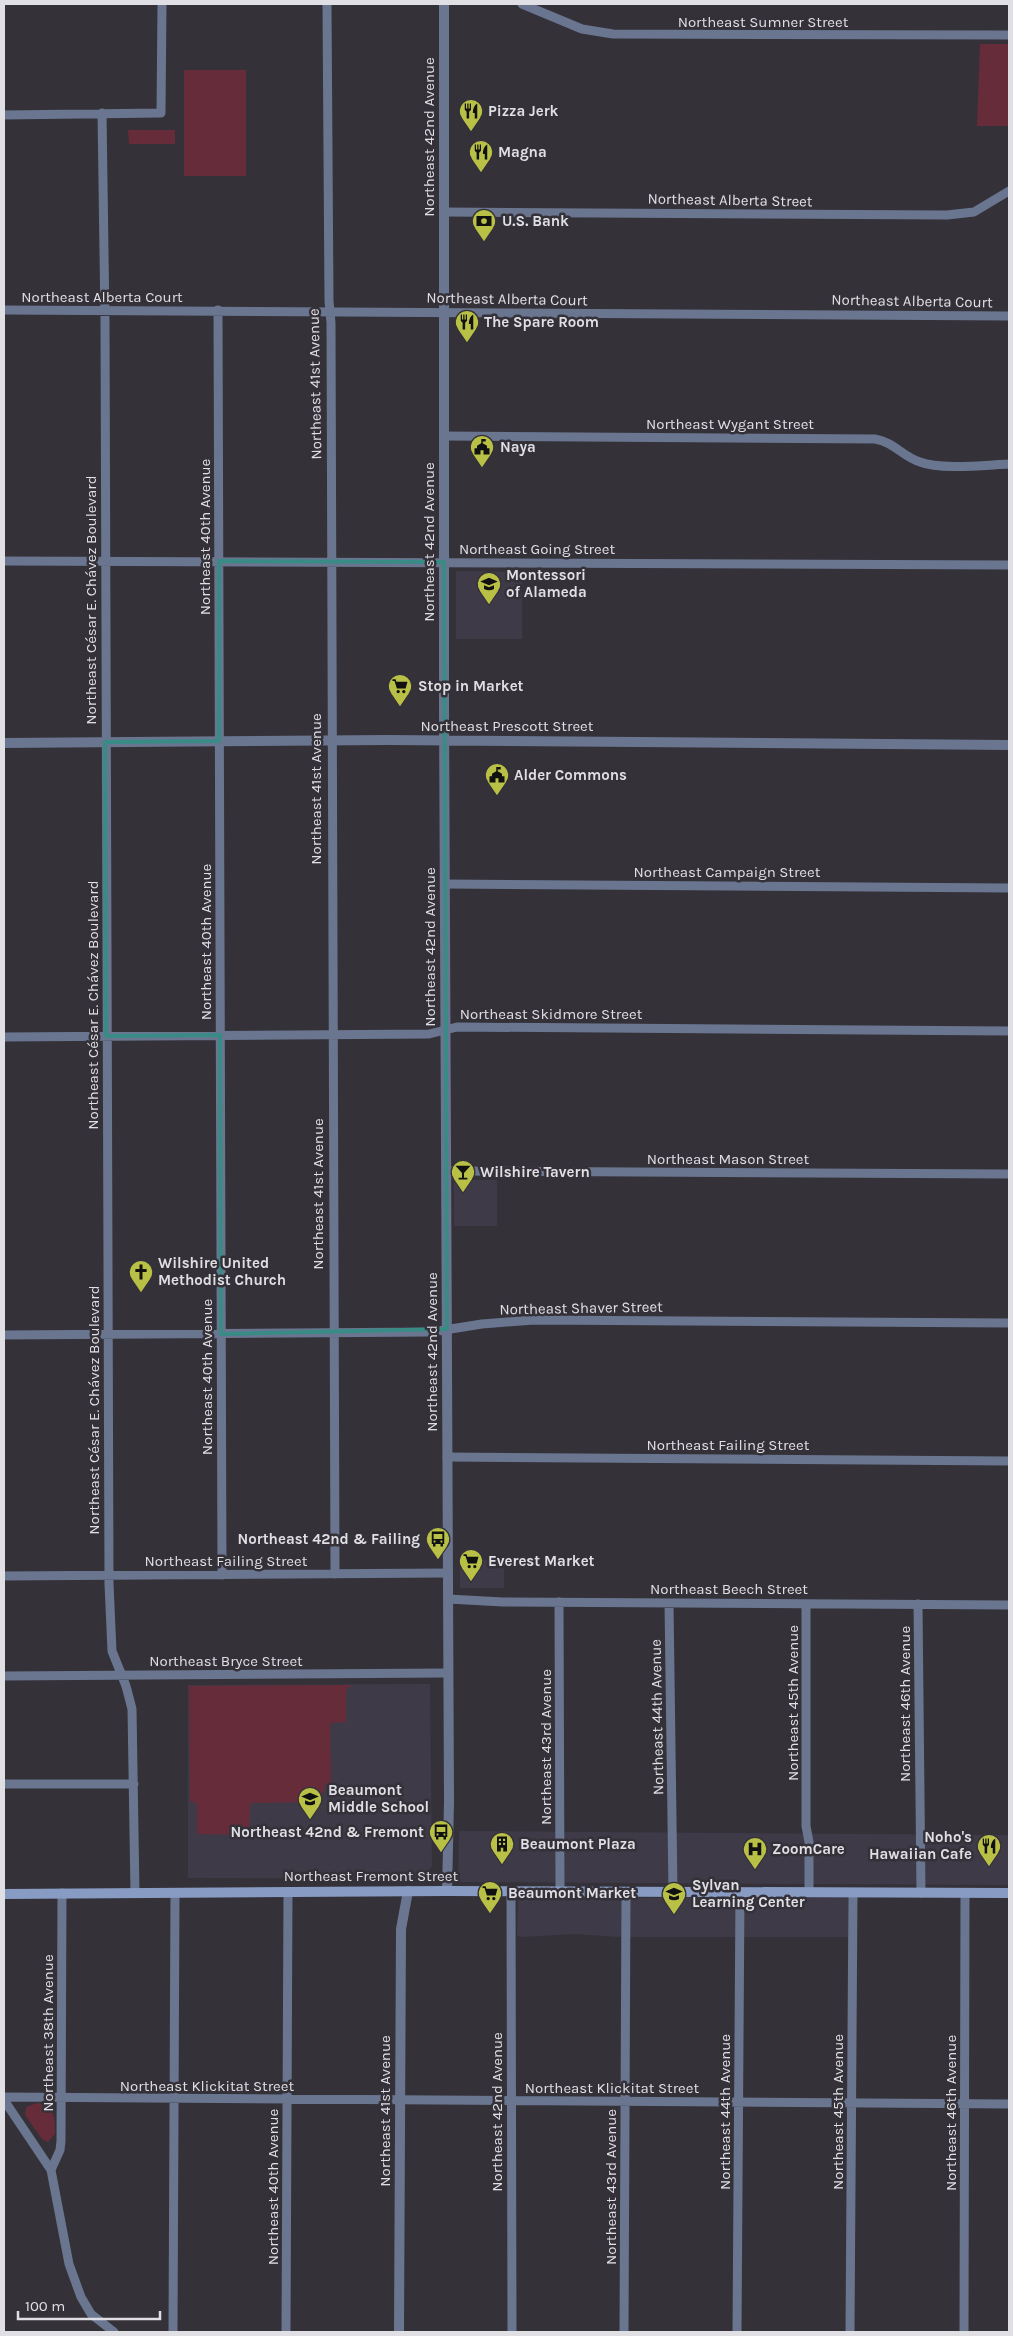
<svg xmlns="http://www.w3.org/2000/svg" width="1013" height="2336" font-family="Karla,sans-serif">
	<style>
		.built { fill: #3e3a48 }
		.green { fill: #672c39 }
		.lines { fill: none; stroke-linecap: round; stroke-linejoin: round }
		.minor { stroke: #6a768f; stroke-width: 9 }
		.tertiary { stroke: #6a768f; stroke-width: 10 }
		.secondary { stroke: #889cc3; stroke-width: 10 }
		.marked { fill: none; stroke: #398b86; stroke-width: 4; stroke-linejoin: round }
		.labels { text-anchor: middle; stroke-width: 5; stroke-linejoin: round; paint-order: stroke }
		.street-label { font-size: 15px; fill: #e0dfe4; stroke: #343139 }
		.poi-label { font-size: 15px; font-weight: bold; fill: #e0dfe4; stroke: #343139; text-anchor: start }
	</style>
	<rect width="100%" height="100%" fill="#343139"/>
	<path class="built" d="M 456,571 L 522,572 L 522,639 L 456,639 Z
		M 454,1180 L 497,1180 L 497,1226 L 454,1226 Z
		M 460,1560 L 504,1560 L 504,1588 L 460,1588 Z
		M 430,1684 L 432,1865 L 428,1874 L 420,1879 L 188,1878 L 188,1685 Z
		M 459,1831 L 1009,1835 L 1009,1885 L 458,1882 Z
		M 715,1897 L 848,1897 L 849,1937 L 619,1937 L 575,1934 L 522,1937 L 517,1936 L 518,1899 Z"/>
	<path class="green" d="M 980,44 L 1009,44 L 1009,126 L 977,126 Z
		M 184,70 L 246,70 L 246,176 L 184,176 Z
		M 128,130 L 175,130 L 175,144 L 129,144 Z
		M 350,1685 L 350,1688 L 346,1689 L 346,1722 L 330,1723 L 331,1784 L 325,1785 L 324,1791 L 319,1796 L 312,1796 L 312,1802 L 250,1803 L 249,1835 L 197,1834 L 197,1803 L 190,1802 L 189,1686 Z
		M 37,2103 C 55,2106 55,2118 55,2134 L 48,2142 L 42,2139 L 25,2115 L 26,2107 Z"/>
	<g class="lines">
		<path class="minor" d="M 327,4 L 329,301 L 331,323 L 335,1574
			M 522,4 L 582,29 L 613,34 L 1009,35
			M 102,113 L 105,321 L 109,1584 L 112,1651 L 126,1686 L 132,1709 L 135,1893
			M 4,115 L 161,113 L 162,4
			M 444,212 L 947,215 L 974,212 L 1009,191
			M 4,310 L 1009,316
			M 218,310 L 222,1575
			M 444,436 L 875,439 C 894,442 903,457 920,462 C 941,470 985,465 1009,464
			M 4,561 L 1009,565
			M 445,884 L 1009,888
			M 4,1037 L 429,1034 L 457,1027 L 1009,1031
			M 446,1171 L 1009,1174
			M 4,1335 L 432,1332 L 482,1324 L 534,1320 L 1009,1323
			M 447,1457 L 1009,1461
			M 4,1576 L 448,1573
			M 448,1599 L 503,1602 L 1009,1605
			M 559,1602 L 560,1891
			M 669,1603 L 673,1892
			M 806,1604 L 806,1826 L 809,1842 L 809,1892
			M 918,1604 L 921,1893
			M 4,1676 L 448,1673
			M 4,1784 L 134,1784
			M 511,1891 L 512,2332
			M 4,2097 L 1009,2104
			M 4,2100 L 51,2170 L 69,2264 L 81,2297 L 91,2314 L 114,2332
			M 51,2170 L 60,2150 L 61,2141 L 62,1893
			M 173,2332 L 175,1893
			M 286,2332 L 288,1892
			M 624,2332 L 626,1892
			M 737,2332 L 740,1892
			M 850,2332 L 853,1893
			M 964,2332 L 965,1893"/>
		<path class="tertiary" d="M 444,4 L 444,707 L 449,1802 L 447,1891
			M 4,743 L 388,740 L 1009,745
			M 399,2332 L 401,1929 L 408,1891"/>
		<path class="secondary" d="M 4,1894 L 447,1891 L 1009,1893"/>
	</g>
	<path class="marked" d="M 219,561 L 444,562 L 447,1329 L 221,1334 L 220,1035 L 106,1036 L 105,742 L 219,741 Z"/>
	<defs>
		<g id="restaurant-pin" transform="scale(1.25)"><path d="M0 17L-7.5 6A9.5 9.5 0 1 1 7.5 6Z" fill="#b9c046" stroke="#343139"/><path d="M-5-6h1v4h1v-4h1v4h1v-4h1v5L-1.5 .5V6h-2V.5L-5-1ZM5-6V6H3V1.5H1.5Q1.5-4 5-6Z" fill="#111"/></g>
		<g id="bank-pin" transform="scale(1.25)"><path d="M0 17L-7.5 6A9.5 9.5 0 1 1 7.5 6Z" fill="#b9c046" stroke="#343139"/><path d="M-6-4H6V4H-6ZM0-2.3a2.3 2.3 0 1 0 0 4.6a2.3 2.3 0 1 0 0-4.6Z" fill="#111"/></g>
		<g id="civic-pin" transform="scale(1.25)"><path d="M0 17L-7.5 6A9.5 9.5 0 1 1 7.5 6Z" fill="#b9c046" stroke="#343139"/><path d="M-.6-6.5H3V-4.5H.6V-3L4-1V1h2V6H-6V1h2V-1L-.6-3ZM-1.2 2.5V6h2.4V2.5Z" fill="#111"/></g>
		<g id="school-pin" transform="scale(1.25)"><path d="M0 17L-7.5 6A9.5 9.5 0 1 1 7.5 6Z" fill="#b9c046" stroke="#343139"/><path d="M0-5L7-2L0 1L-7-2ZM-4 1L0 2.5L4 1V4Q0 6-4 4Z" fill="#111"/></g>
		<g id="supermarket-pin" transform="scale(1.25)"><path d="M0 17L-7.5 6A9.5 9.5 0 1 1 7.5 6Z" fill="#b9c046" stroke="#343139"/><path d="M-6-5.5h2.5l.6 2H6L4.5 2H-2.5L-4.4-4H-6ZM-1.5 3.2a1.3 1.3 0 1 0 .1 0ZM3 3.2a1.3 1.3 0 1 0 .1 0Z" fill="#111"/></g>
		<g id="bar-pin" transform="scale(1.25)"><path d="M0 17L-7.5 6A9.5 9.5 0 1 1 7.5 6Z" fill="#b9c046" stroke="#343139"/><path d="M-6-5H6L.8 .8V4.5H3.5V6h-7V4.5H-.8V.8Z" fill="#111"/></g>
		<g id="church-pin" transform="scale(1.25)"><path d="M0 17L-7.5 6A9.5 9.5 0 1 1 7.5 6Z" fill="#b9c046" stroke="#343139"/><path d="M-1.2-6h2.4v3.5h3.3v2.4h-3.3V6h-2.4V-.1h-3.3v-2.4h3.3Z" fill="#111"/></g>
		<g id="bus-pin" transform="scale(1.25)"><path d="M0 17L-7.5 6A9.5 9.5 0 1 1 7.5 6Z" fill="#b9c046" stroke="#343139"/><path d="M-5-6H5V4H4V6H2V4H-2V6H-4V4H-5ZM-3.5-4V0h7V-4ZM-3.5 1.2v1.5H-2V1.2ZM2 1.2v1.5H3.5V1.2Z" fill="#111"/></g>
		<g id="building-pin" transform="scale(1.25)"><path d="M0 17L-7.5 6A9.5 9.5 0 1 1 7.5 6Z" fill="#b9c046" stroke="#343139"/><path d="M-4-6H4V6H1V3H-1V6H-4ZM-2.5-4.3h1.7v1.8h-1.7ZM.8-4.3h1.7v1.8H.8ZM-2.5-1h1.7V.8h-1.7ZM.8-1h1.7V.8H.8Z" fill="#111"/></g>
		<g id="hospital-pin" transform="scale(1.25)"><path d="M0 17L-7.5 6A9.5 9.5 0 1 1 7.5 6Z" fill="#b9c046" stroke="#343139"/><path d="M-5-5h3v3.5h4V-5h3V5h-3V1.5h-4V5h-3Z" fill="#111"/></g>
	</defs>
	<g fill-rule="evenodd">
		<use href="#restaurant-pin" x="471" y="111"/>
		<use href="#restaurant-pin" x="481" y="152"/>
		<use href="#bank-pin" x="484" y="221"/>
		<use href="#restaurant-pin" x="467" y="322"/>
		<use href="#civic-pin" x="482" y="447"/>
		<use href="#school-pin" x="489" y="584"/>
		<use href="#supermarket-pin" x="400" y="686"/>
		<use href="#civic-pin" x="497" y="775"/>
		<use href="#bar-pin" x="463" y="1172"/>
		<use href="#church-pin" x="141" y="1272"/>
		<use href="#bus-pin" x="438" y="1539"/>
		<use href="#supermarket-pin" x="471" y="1561"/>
		<use href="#school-pin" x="310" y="1799"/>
		<use href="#bus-pin" x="441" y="1832"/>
		<use href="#building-pin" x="502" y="1844"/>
		<use href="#restaurant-pin" x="989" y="1846"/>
		<use href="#hospital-pin" x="755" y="1849"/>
		<use href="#supermarket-pin" x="490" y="1893"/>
		<use href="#school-pin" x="674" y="1894"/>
	</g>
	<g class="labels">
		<g class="street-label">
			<text x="763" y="27">Northeast Sumner Street</text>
			<text transform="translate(429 137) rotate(-90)" y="5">Northeast 42nd Avenue</text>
			<text transform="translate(730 200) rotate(1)" y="5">Northeast Alberta Street</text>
			<text x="102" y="302">Northeast Alberta Court</text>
			<text transform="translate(507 299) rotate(1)" y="5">Northeast Alberta Court</text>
			<text transform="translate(912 301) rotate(1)" y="5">Northeast Alberta Court</text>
			<text transform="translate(315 384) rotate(-91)" y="5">Northeast 41st Avenue</text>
			<text x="730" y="429">Northeast Wygant Street</text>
			<text transform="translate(205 537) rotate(-90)" y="5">Northeast 40th Avenue</text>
			<text transform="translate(429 542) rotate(-90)" y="5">Northeast 42nd Avenue</text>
			<text x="537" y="554">Northeast Going Street</text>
			<text transform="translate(91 600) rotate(-90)" y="5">Northeast César E. Chávez Boulevard</text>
			<text x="507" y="731">Northeast Prescott Street</text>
			<text transform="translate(316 789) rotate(-90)" y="5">Northeast 41st Avenue</text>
			<text x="727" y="877">Northeast Campaign Street</text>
			<text transform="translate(206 942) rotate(-90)" y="5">Northeast 40th Avenue</text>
			<text transform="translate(430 947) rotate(-90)" y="5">Northeast 42nd Avenue</text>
			<text transform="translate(93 1005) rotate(-90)" y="5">Northeast César E. Chávez Boulevard</text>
			<text x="551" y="1019">Northeast Skidmore Street</text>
			<text x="728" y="1164">Northeast Mason Street</text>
			<text transform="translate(318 1194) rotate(-90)" y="5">Northeast 41st Avenue</text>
			<text transform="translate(581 1308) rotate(-1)" y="5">Northeast Shaver Street</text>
			<text transform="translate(432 1352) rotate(-90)" y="5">Northeast 42nd Avenue</text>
			<text transform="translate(207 1377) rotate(-90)" y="5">Northeast 40th Avenue</text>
			<text transform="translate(94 1410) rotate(-90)" y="5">Northeast César E. Chávez Boulevard</text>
			<text x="728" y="1450">Northeast Failing Street</text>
			<text x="226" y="1566">Northeast Failing Street</text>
			<text x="729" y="1594">Northeast Beech Street</text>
			<text x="226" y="1666">Northeast Bryce Street</text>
			<text transform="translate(793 1703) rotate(-90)" y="5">Northeast 45th Avenue</text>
			<text transform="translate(905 1704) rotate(-90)" y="5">Northeast 46th Avenue</text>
			<text transform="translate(657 1717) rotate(-91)" y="5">Northeast 44th Avenue</text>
			<text transform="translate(546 1747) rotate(-90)" y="5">Northeast 43rd Avenue</text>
			<text x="371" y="1881">Northeast Fremont Street</text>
			<text transform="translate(48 2033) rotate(-90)" y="5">Northeast 38th Avenue</text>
			<text x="207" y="2091">Northeast Klickitat Street</text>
			<text x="612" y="2093">Northeast Klickitat Street</text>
			<text transform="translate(385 2111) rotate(-90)" y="5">Northeast 41st Avenue</text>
			<text transform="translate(497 2112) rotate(-90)" y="5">Northeast 42nd Avenue</text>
			<text transform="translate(725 2112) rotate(-90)" y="5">Northeast 44th Avenue</text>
			<text transform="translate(838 2112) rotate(-90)" y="5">Northeast 45th Avenue</text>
			<text transform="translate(951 2113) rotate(-90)" y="5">Northeast 46th Avenue</text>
			<text transform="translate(273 2187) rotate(-90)" y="5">Northeast 40th Avenue</text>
			<text transform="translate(611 2187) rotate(-90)" y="5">Northeast 43rd Avenue</text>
		</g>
		<g class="poi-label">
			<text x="488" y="116">Pizza Jerk</text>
			<text x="498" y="157">Magna</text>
			<text x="502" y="226">U.S. Bank</text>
			<text x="484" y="327">The Spare Room</text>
			<text x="500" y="452">Naya</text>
			<text x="506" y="580">Montessori<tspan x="506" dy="17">of Alameda</tspan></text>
			<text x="418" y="691">Stop in Market</text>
			<text x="514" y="780">Alder Commons</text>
			<text x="480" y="1177">Wilshire Tavern</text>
			<text x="158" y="1268">Wilshire United<tspan x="158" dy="17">Methodist Church</tspan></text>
			<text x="420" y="1544" text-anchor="end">Northeast 42nd &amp; Failing</text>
			<text x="488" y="1566">Everest Market</text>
			<text x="328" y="1795">Beaumont<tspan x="328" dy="17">Middle School</tspan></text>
			<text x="424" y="1837" text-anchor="end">Northeast 42nd &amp; Fremont</text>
			<text x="972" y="1842" text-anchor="end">Noho's<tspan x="972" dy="17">Hawaiian Cafe</tspan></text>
			<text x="520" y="1849">Beaumont Plaza</text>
			<text x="772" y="1854">ZoomCare</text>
			<text x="692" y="1890">Sylvan<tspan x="692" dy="17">Learning Center</tspan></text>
			<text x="508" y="1898">Beaumont Market</text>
		</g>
	</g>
	<rect width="1013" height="2336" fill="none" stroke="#e0dfe4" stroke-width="10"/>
	<path d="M18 2311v8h142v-8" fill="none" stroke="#e0dfe4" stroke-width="2.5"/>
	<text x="25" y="2311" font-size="15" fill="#e0dfe4" stroke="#343139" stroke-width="4" paint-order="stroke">100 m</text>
</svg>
